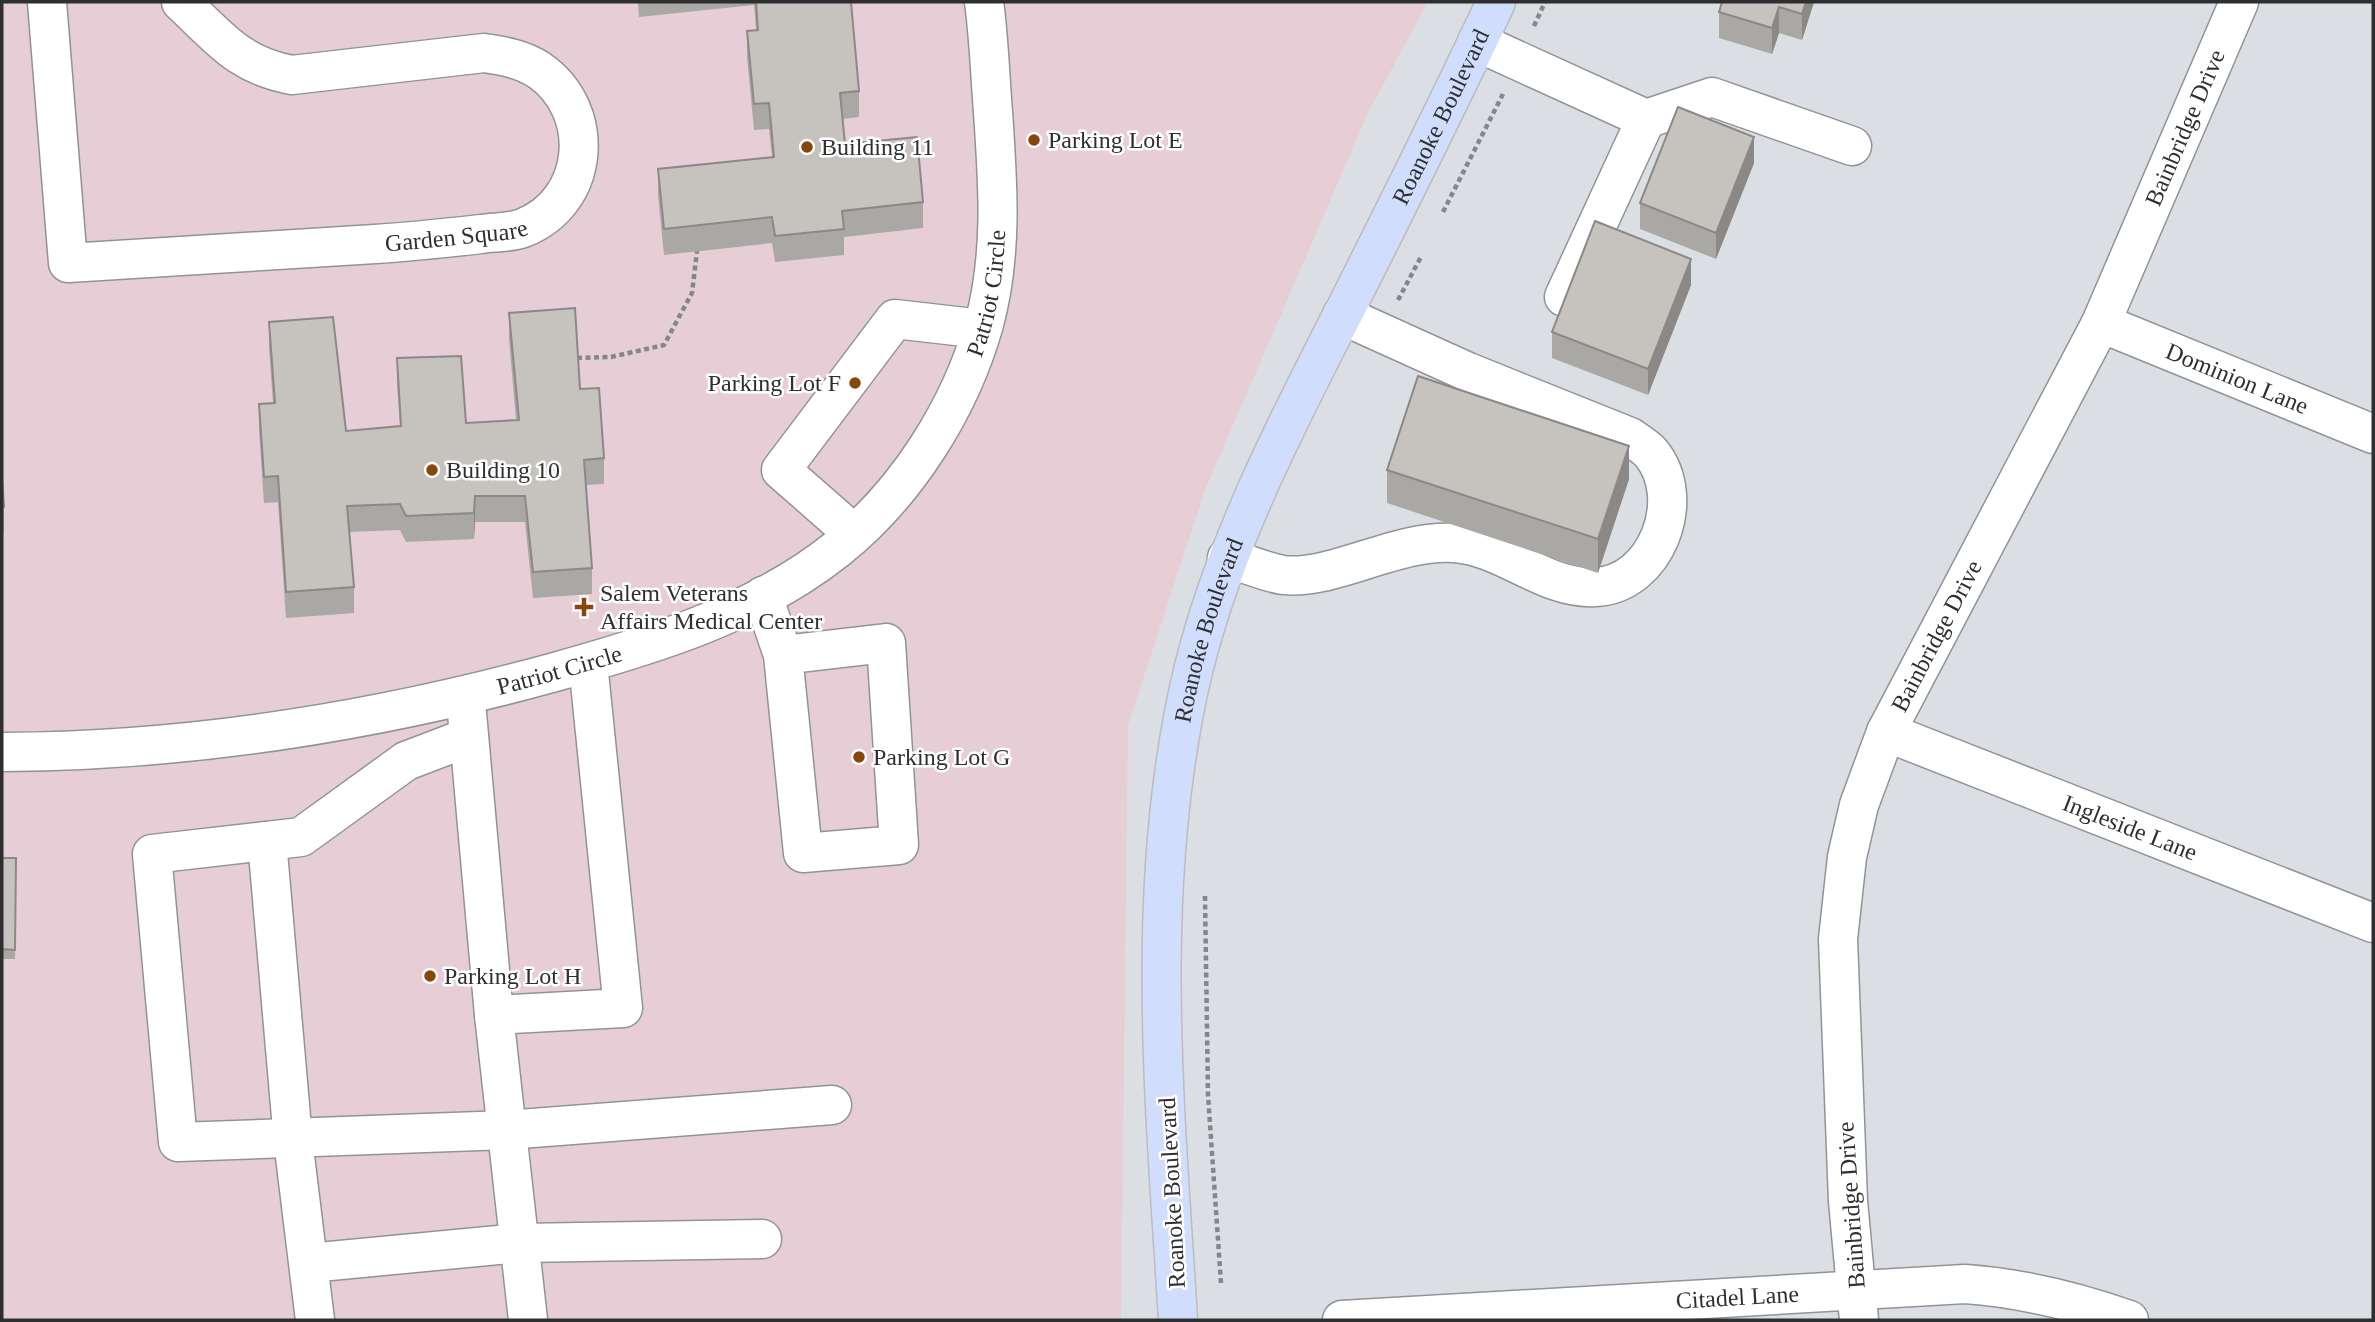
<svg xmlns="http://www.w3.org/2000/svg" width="2375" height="1322" font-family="'Times New Roman',serif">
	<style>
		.medical { fill: #e6cdd6 }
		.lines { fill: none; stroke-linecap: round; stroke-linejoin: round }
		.minor-casing { stroke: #909498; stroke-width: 41 }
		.major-casing { stroke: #bcbcbd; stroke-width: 41 }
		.path { stroke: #848789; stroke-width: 4.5; stroke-dasharray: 5 3.5; stroke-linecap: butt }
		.minor { stroke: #fff; stroke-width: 38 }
		.major { stroke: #d1ddfd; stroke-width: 38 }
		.wall { fill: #aaa8a4 }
		.shaded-wall { fill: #8b8886 }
		.building { fill: #c6c3bf; stroke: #8b8886; stroke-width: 2 }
		.poi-dot { fill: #86460c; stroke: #fff; stroke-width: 2.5 }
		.labels { text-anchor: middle; stroke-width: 5; stroke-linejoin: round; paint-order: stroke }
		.street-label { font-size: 24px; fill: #2d2f30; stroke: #fff }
		.poi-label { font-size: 24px; fill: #2d2f30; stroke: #fff; text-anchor: start }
	</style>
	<rect width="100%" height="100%" fill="#dbdfe3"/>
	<path class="medical" d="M 2,2 L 1428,2 L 1369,111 L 1205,490 L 1128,725 L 1121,1320 L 2,1320 Z"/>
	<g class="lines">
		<g class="minor-casing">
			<g id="minor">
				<path id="s1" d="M 47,2 L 68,263 C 170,257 273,250 375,244 C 411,242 446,238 481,234 C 494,232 510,233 523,228 C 590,202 598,111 539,70 C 522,59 504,56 484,53 L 292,75 C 238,65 220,38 181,2"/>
				<path d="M 1477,42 L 1646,119 L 1564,297"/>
				<path d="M 1646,119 L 1712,97 L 1852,146"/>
				<path id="s2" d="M 2101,323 L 2373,434"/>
				<path d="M 854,534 L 781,470 L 895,319 L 982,329"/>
				<path d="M 1227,558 C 1245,563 1265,572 1283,575 C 1333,581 1396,539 1454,543 C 1504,546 1545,590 1595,587 C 1656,585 1689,499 1651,453 C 1646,447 1637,442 1630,437 L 1468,372 L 1342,315"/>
				<path d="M 763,596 L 783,655 L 803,853 L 899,845 L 886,643 L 783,655"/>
				<path d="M 467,713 L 494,1015 L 528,1320"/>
				<path id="s3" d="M 1886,732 L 2373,923"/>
				<path d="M 469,737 L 406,761 L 301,837 L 152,854 L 178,1142 L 507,1130 L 832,1105"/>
				<path id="s4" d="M 2,752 C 190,751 374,722 555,672 C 652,645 756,614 837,549 C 906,494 960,409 984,324 C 1003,254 998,184 993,112 C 990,75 989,38 984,2"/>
				<path d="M 267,841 L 293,1140 L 315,1320"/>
				<path d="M 494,1015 L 623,1008 L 588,663"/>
				<path d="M 309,1263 L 520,1243 L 762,1239"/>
				<path id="s5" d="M 1342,1320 L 1965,1284 C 2022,1288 2075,1301 2129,1320"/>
				<path id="s6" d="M 1859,1320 L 1848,1201 L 1838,939 L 1847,857 L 1859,805 L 1886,732 L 2101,323 L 2239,2"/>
			</g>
		</g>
		<g class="major-casing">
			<g id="major">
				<path id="s7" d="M 1178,1320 C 1165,1105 1142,880 1194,667 C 1226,540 1286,425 1346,308 C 1397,207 1448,105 1496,2"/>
			</g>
		</g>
		<path class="path" d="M 1534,26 L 1545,2
			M 1443,212 L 1503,94
			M 1398,300 L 1422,255
			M 577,358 L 611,357 L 664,345 L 692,293 L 697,251
			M 1205,896 L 1208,1095 L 1221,1283"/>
		<use href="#minor" class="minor"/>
		<use href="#major" class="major"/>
	</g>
	<path class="wall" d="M 638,2 L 835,2 L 859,91 L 859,117 L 842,119 L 845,144 L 923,202 L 923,228 L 844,237 L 844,255 L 775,262 L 772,243 L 664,255 L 658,195 L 658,169 L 772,157 L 769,129 L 754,130 L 747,57 L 747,31 L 756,30 L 754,5 L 639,17 Z
		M 1722,2 L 1814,2 L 1802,40 L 1779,33 L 1772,54 L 1719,38 L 1719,12 Z
		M 1754,163 L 1716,259 L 1640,229 L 1640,203 Z
		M 1691,285 L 1648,395 L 1552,358 L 1552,332 Z
		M 509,313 L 580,389 L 604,458 L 604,484 L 586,485 L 592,568 L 592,594 L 533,598 L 525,522 L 475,522 L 474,539 L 406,542 L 400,530 L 349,532 L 354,587 L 354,613 L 286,618 L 278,502 L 264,503 L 259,430 L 259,404 L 273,403 L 269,348 L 269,322 L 346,431 L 400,426 L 397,384 L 397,358 L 466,423 L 516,420 L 509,339 Z
		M 1387,470 L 1629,479 L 1598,573 L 1387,503 Z
		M 2,479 L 4,507 L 4,533 L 2,534 Z
		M 2,858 L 16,858 L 15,959 L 2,959 Z"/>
	<path class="shaded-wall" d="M 1806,2 L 1814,2 L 1802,40 L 1802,14 Z
		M 1779,7 L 1779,33 L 1772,54 L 1772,28 Z
		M 1754,137 L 1754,163 L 1716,259 L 1716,233 Z
		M 1691,259 L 1691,285 L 1648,395 L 1648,369 Z
		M 1629,446 L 1629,479 L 1598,573 L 1598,539 Z
		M 475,496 L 475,522 L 474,539 L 474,513 Z"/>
	<path class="building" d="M 756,2 L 851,2 L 859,91 L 840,93 L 845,144 L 917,137 L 923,202 L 842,211 L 844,229 L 775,236 L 772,217 L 664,229 L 658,169 L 774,157 L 769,103 L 754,104 L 747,31 L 758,30 Z
		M 1722,2 L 1806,2 L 1802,14 L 1779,7 L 1772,28 L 1719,12 Z
		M 1678,107 L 1754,137 L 1716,233 L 1640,203 Z
		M 1595,221 L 1691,259 L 1648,369 L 1552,332 Z
		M 575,308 L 580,389 L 599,388 L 604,458 L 584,460 L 592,568 L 533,572 L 525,496 L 475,496 L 474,513 L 406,516 L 400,504 L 347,506 L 354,587 L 286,592 L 278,476 L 264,477 L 259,404 L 275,403 L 269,322 L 333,317 L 346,431 L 401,426 L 397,358 L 461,356 L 466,423 L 519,420 L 509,313 Z
		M 1418,376 L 1629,446 L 1598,539 L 1387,470 Z
		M 2,479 L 4,507 L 2,508 Z
		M 2,858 L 16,858 L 15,950 L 2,949 Z"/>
	<g class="poi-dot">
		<circle cx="1034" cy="140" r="7"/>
		<circle cx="807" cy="147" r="7"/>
		<circle cx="855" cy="383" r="7"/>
		<circle cx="432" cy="470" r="7"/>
		<path d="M580.5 596.5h7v7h7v7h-7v7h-7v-7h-7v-7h7z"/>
		<circle cx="859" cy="757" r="7"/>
		<circle cx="430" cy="976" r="7"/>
	</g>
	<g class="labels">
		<g class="street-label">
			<text dy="8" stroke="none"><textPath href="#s7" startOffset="1260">Roanoke Boulevard</textPath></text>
			<text dy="8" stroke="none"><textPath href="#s6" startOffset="1270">Bainbridge Drive</textPath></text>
			<text dy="8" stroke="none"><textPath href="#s1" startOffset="651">Garden Square</textPath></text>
			<text dy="8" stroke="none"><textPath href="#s4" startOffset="1174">Patriot Circle</textPath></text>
			<text dy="8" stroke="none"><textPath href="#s2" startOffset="147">Dominion Lane</textPath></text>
			<text dy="8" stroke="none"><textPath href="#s7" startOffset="695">Roanoke Boulevard</textPath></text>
			<text dy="8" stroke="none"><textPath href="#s6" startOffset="704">Bainbridge Drive</textPath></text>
			<text dy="8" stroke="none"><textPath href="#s4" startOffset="565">Patriot Circle</textPath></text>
			<text dy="8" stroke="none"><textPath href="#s3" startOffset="262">Ingleside Lane</textPath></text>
			<text transform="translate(1172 1193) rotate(-93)" y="8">Roanoke Boulevard</text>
			<text transform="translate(1851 1205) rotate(-94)" y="8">Bainbridge Drive</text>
			<text dy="8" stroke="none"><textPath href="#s5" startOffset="396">Citadel Lane</textPath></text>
		</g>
		<g class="poi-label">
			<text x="1048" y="148">Parking Lot E</text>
			<text x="821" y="155">Building 11</text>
			<text x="841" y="391" text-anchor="end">Parking Lot F</text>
			<text x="446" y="478">Building 10</text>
			<text x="600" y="601">Salem Veterans<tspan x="600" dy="28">Affairs Medical Center</tspan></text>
			<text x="873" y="765">Parking Lot G</text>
			<text x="444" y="984">Parking Lot H</text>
		</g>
	</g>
	<rect width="2375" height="1322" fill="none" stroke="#2d2f30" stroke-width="7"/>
</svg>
